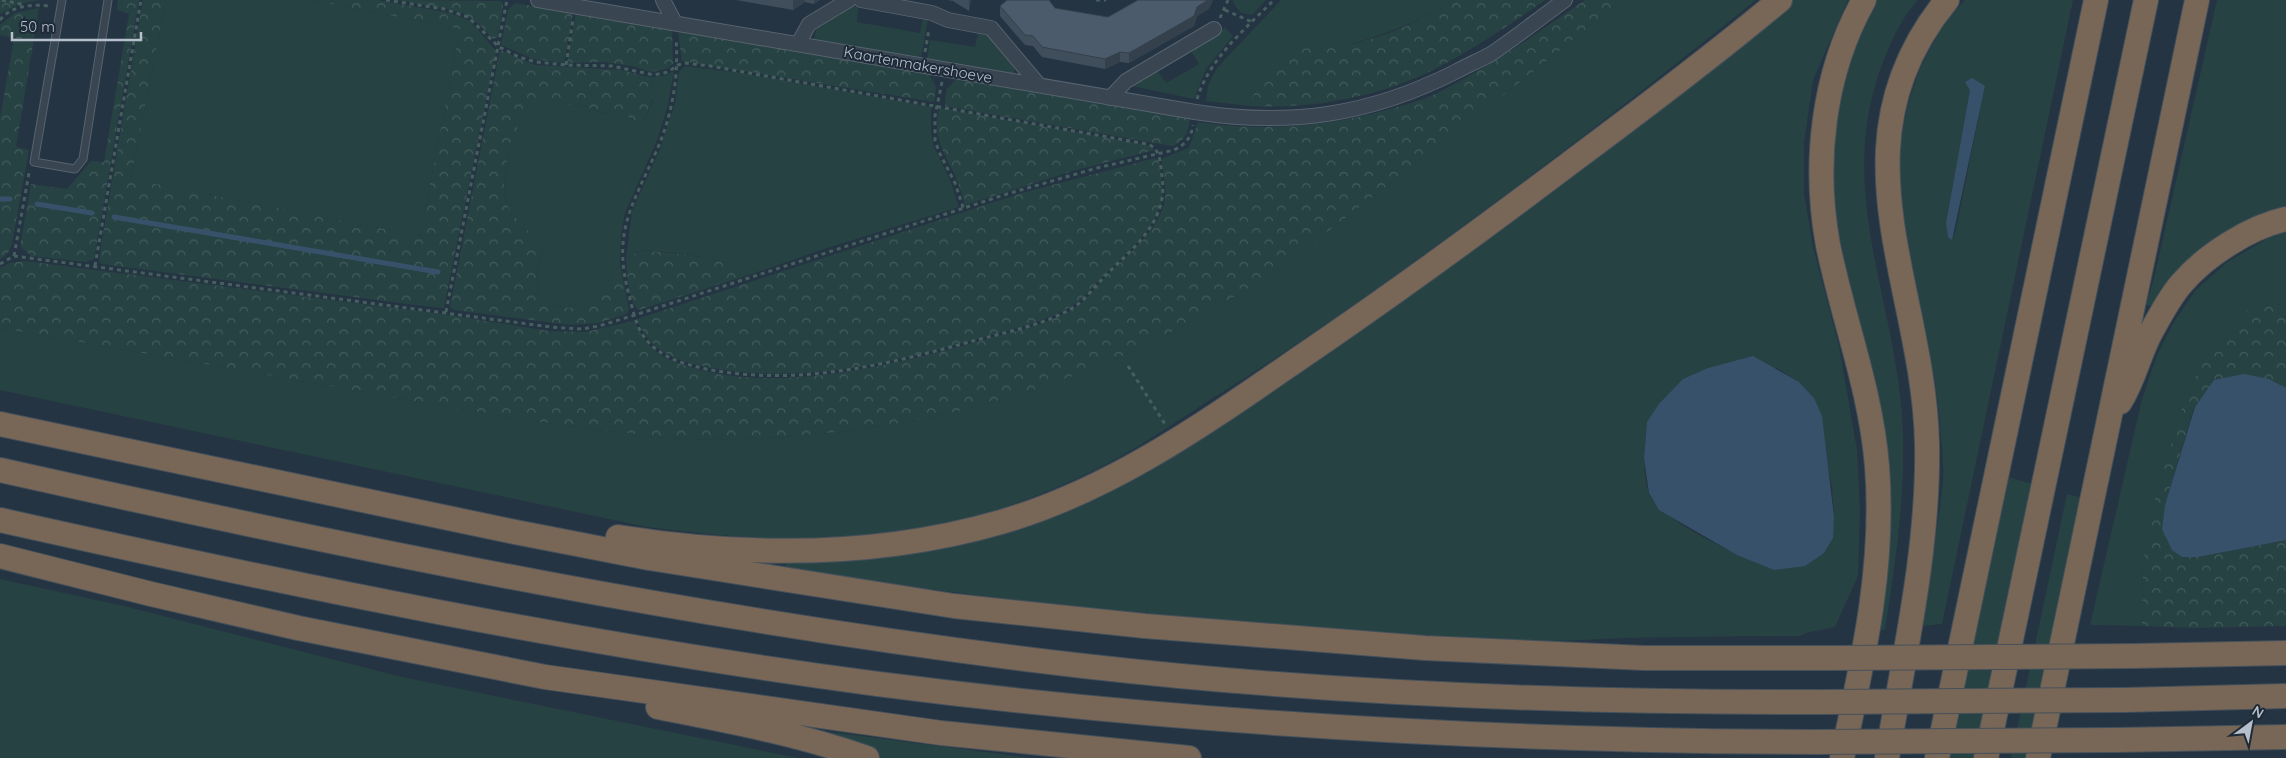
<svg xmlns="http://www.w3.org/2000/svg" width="2286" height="758" font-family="Quicksand,sans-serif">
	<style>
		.grass { fill: #274243; fill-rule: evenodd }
		.forest { fill: url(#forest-crowns) }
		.water { fill: #38516a }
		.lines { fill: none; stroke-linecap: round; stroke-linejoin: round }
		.stream { stroke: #38516a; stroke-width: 5 }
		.service-casing { stroke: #57636f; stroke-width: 9 }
		.minor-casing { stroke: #57636f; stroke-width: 16 }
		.motorway-casing { stroke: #44505c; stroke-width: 26 }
		.path { stroke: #455f5f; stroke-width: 3; stroke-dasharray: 4 4; stroke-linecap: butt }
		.service { stroke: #394551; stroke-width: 7 }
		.minor { stroke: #394551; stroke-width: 14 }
		.motorway { stroke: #786756; stroke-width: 24 }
		.motorway-bridge-casing { stroke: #44505c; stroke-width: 26; stroke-linecap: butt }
		.motorway-bridge { stroke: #786756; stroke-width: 24 }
		.wall { fill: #404e5c }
		.shaded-wall { fill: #34404b }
		.building { fill: #4b5b6b; stroke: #34404b }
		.labels { text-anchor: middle; stroke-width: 4; stroke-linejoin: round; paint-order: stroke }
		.street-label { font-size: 15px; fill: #b6c0cc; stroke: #1e2a37 }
	</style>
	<defs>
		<pattern id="forest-crowns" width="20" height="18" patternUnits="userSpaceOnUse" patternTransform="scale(1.25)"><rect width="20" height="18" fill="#274243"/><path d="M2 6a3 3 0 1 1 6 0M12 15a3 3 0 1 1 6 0" fill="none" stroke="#445c5d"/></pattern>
	</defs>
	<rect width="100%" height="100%" fill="#253442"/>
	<path class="grass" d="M 166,0 L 311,0 L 460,29 L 420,236 L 131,179 Z
		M 1233,0 L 1266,0 L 1252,15 L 1241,13 L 1233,3 Z
		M 1281,0 L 1455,0 C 1398,36 1337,48 1272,64 L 1260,83 L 1249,106 L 1206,101 L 1208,85 L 1217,68 Z
		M 1620,0 L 1756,0 C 1630,102 1501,200 1369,294 C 1317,331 1264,366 1210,400 C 1173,424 1135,450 1095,470 C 1044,495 989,515 933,527 C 839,547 742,539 647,527 L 0,390 L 0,328 C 136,352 272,376 409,400 C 478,412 548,425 618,432 C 641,435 665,439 688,439 C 889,443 1081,396 1250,287 C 1312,247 1369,199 1427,154 C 1492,103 1558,55 1620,0 Z
		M 1789,0 L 1848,0 L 1813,80 L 1804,143 L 1804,194 L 1813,247 L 1839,346 L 1857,450 L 1860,509 L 1858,576 L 1835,627 L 1806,633 L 1800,636 C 1742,636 1684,637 1626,638 C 1594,639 1561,642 1529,641 C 1280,633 1032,605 786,569 L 786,558 L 879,555 L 1096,490 ZM 1777,368 L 1799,382 L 1814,398 L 1832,488 L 1834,517 L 1832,538 L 1774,570 C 1745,558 1657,521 1648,491 C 1642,469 1645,445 1647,422 Z
		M 1873,0 L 1918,0 C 1901,18 1892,40 1883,62 C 1835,186 1893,293 1902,415 C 1907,487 1896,559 1885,630 L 1878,630 L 1887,549 L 1889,473 L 1881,428 L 1837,249 L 1830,134 L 1843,69 Z
		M 1965,0 L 2073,0 L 1942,624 L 1922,626 C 1929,578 1938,529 1943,480 C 1944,462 1941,442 1940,423 C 1935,355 1913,289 1903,222 C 1891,144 1909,59 1965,0 ZM 1985,86 L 1956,229 L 1953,239 L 1946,223 L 1970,90 Z
		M 2217,0 L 2286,0 L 2286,210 L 2154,307 L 2146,305 L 2154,278 Z
		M 852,5 L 858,8 L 857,22 L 920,33 L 923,18 L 928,19 L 921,58 L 814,40 L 817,26 Z
		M 1225,27 L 1233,36 L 1206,69 L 1194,99 L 1131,86 L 1157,70 L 1166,83 L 1199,64 L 1191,51 L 1214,37 Z
		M 978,33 L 989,35 L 1015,67 L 1014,74 L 927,59 L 930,40 L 975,47 Z
		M 685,66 L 742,73 L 931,107 L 931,131 L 934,147 L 950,180 L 959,207 L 821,250 L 761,271 L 692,255 L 667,252 L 640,250 L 626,259 L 632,211 L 660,149 L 675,103 L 679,72 Z
		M 674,71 L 668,104 L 658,138 L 625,213 L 621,236 L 620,264 L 602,291 L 570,308 L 550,304 L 538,297 L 536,274 L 543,250 C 532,237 517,223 509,208 C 494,180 516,122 533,98 L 548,98 L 560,104 L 585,106 L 599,112 L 614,113 L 628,117 L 640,124 C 651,114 658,90 649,77 L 663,76 Z
		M 2286,231 L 2286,306 L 2265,302 L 2215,344 L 2143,562 L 2142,626 L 2090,625 L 2142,399 L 2157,355 L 2174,322 L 2195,291 L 2226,263 L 2275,234 Z
		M 2005,476 L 2032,484 L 1975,758 L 1947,758 Z
		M 2067,494 L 2083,498 L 2028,758 L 2011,758 Z
		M 0,579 L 124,606 L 402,677 L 798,758 L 0,758 Z
		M 752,722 L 1032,758 L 866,758 Z"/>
	<path class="forest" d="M 0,0 L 40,0 L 19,4 L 0,14 Z
		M 118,0 L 139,0 L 94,259 L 86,262 L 31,256 L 20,246 L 31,184 L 67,189 L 91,161 L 104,162 L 129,14 L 117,10 Z
		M 143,0 L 166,0 L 131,179 L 420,236 L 460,29 L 311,0 L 377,0 L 450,13 L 470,21 L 496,51 L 444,307 L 439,308 L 101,264 L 99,260 L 103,234 Z
		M 398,0 L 502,1 L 503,7 L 498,37 L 493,39 L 480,25 L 465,14 L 449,9 Z
		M 1455,0 L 1545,0 C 1504,29 1449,66 1403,83 C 1355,101 1299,109 1249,106 C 1256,89 1264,69 1279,58 C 1301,43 1333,49 1357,43 C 1392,34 1425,19 1455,0 Z
		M 1585,0 L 1620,0 C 1558,55 1492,103 1427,154 C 1369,199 1312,247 1250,287 C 1081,396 889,443 688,439 C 665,439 641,435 618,432 C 548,425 478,412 409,400 C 272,376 136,352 0,328 L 0,268 L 9,263 L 25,261 L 449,315 L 549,331 L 585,332 L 633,321 C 637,324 638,329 641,334 C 647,344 657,354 668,359 C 760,399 881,368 973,343 C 1005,334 1040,327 1070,311 C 1085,303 1094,289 1105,277 C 1126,256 1156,234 1164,204 C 1168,189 1163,174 1161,159 L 1189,148 L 1198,122 C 1262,132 1327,127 1390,109 C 1404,105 1420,101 1433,95 C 1487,69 1536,34 1585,0 Z
		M 515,3 L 573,13 L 564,63 L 533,59 L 501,45 L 508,10 Z
		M 39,8 L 16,147 L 29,150 L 12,244 L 8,253 L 0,260 L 0,118 L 14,38 L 0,35 L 0,25 L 15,13 Z
		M 576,13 L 672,30 L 673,64 L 667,69 L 651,72 L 632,66 L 605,62 L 567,63 Z
		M 678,31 L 929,74 L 936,87 L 934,102 L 682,61 Z
		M 500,50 L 535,65 L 621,70 L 649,77 C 658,90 650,114 640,124 L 628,117 L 614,113 L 599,112 L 585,106 L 560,104 L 548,98 L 533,98 C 516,122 494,181 509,208 C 518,224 535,233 543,250 L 536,274 L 538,297 L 550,304 L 570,308 L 602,291 L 620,264 L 629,309 L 627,314 L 598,323 L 571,325 L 454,310 L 450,307 Z
		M 957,78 L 1190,118 C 1188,132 1186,141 1172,146 L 945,106 L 946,90 Z
		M 940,108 L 1147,145 L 1155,150 L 1076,170 L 965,205 C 962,195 959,185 955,175 C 944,153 931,134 940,108 Z
		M 1155,158 L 1159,161 C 1160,175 1165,189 1161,203 C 1153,233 1124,255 1103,276 C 1092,287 1083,300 1070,307 C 1041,324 1005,331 973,340 C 888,364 801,384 712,368 C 679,362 649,352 637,319 L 1022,193 Z
		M 640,250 L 692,255 L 761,271 L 639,310 C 628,303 627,271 626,259 Z
		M 2265,302 L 2286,306 L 2286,388 L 2269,379 L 2194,407 L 2165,505 L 2162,529 L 2198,557 L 2286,540 L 2286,626 L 2193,628 L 2142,626 L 2143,562 L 2154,503 L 2187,391 L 2215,344 L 2245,312 Z"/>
	<path class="water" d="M 1972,78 L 1985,86 L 1952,240 L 1948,237 L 1946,223 L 1970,90 L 1965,82 Z
		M 1753,356 L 1799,382 L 1814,398 L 1822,416 L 1834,517 L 1833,538 L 1824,553 L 1805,566 L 1774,570 L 1737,555 L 1659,510 L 1649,493 L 1644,458 L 1647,422 L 1659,404 L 1683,379 L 1708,368 Z
		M 2244,374 L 2269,379 L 2286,388 L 2286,540 L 2198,557 L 2182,557 L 2172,550 L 2162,529 L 2165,505 L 2195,407 L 2214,380 Z"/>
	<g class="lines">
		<path class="stream" d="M 0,199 L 10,199
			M 37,204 L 92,213
			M 114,217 L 438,272"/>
		<g class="service-casing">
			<path id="service" d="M 62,0 L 34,162 L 75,169 L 83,159 L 108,0"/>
		</g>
		<g class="minor-casing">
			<path id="minor" d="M 538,0 L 1195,112 C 1290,127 1371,115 1457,71 C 1468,65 1480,60 1491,54 C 1516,37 1540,18 1565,0
				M 663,0 L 675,23
				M 861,0 L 932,13 L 948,20 L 991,28 L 1039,85
				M 798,44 L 809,24 L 849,0
				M 1110,98 L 1126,81 L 1214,29"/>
		</g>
		<g class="motorway-casing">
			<path id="motorway" d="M 2120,402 C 2134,380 2139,354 2151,332 C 2160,316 2170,296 2182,283 C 2206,255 2250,227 2286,219
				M 0,424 L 515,532 L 649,558 L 954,606 L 1145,626 L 1425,648 L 1644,658 L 1833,658
				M 0,470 C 358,550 719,624 1084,666 C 1329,694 1576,703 1823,702
				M 0,520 C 290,585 583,645 878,684 C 1189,724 1502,741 1815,742
				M 618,537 C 745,557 877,558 1001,522 C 1122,487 1223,410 1326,340 C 1410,282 1492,222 1574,160 C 1644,108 1713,56 1780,0
				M 0,556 L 151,594 L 298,628 L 545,677 L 941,733 L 1189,758
				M 2133,656 L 2286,653
				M 2124,700 L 2286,696
				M 658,707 C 729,721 799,734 867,758
				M 2116,740 L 2286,737
				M 1842,758 C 1863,660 1885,566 1877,466 C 1871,390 1843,319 1828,245 C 1813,163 1823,73 1864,0
				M 1887,758 C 1904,655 1929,549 1927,444 C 1924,286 1828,145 1947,0
				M 1937,758 L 2096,0
				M 1986,758 L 2146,0
				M 2038,758 L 2197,0"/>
		</g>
		<path class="path" d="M 2,0 L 25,5
			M 386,0 L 444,9 L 468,17 L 499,47 L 519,57 L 536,62 L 566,65 L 612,66 L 654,75 L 668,72 L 678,65 L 685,63 L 710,66 L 1147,144 C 1161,148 1160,164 1162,176 C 1169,221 1134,247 1105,276 C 1095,286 1086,299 1074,307 C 1045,325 1006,332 973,341 C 886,365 797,387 706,369 C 680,363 655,356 641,332 C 635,321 632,307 629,295 C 612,233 632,206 656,152 C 672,116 679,77 676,39
			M 1096,0 L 1106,0
			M 1225,10 L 1252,22
			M 1220,18 L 1228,0
			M 0,20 C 12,5 32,4 50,6
			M 925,52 L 929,29
			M 566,65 L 573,19
			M 942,82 L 935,116 L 935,140 L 939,152 L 955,183 L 964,210
			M 1197,99 C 1209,59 1245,29 1274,0
			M 14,256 L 29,173
			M 0,264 L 14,256 L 551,327 L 582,329 L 599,326 L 635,315 L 1007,194 L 1097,168 L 1174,150 C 1186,144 1191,138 1193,125
			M 95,266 L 141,0
			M 446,312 L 507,0
			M 1128,366 L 1165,424"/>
		<use href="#service" class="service"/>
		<use href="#minor" class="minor"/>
		<use href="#motorway" class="motorway"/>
		<g class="motorway-bridge-casing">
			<path id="motorway-bridge" d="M 1833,658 L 2133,656
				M 1823,702 L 2124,700
				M 1815,742 L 2116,740"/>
		</g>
		<use href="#motorway-bridge" class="motorway-bridge"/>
	</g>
	<path class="wall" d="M 736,0 L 820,0 L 814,4 L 805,2 L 793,10 Z
		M 947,0 L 971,0 L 969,11 L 953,1 Z
		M 1138,0 L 1213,0 L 1209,9 L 1197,16 L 1194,26 L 1129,63 L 1120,62 L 1105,69 L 1042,57 L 1033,46 L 1025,45 L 1000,16 L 1000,6 L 1055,8 L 1108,17 Z"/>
	<path class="shaded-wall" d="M 793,0 L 805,0 L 805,2 L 793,10 Z
		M 814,0 L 820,0 L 814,4 Z
		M 969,0 L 971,0 L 969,11 Z
		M 1208,0 L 1213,0 L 1209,9 L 1197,16 L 1194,26 L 1129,63 L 1129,53 L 1197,7 Z
		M 1120,52 L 1120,62 L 1105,69 L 1105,59 Z"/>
	<path class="building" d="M 1007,0 L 1049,0 L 1055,8 L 1108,17 L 1138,0 L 1208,0 L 1197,7 L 1194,16 L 1129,53 L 1120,52 L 1105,59 L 1042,47 L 1033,36 L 1025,35 L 1000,6 Z"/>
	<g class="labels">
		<g class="street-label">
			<text transform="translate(918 65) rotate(10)" y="5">Kaartenmakershoeve</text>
		</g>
	</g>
	<g transform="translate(2251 723) rotate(32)" stroke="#1e2a37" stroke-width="4" paint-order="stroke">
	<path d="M0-4L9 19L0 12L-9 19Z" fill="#b6c0cc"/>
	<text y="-8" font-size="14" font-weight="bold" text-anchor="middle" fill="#b6c0cc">N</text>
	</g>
	<path d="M12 32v8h129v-8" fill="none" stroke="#b6c0cc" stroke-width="2.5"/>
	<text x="20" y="32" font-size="15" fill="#b6c0cc" stroke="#1e2a37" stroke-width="4" paint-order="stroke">50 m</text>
</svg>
